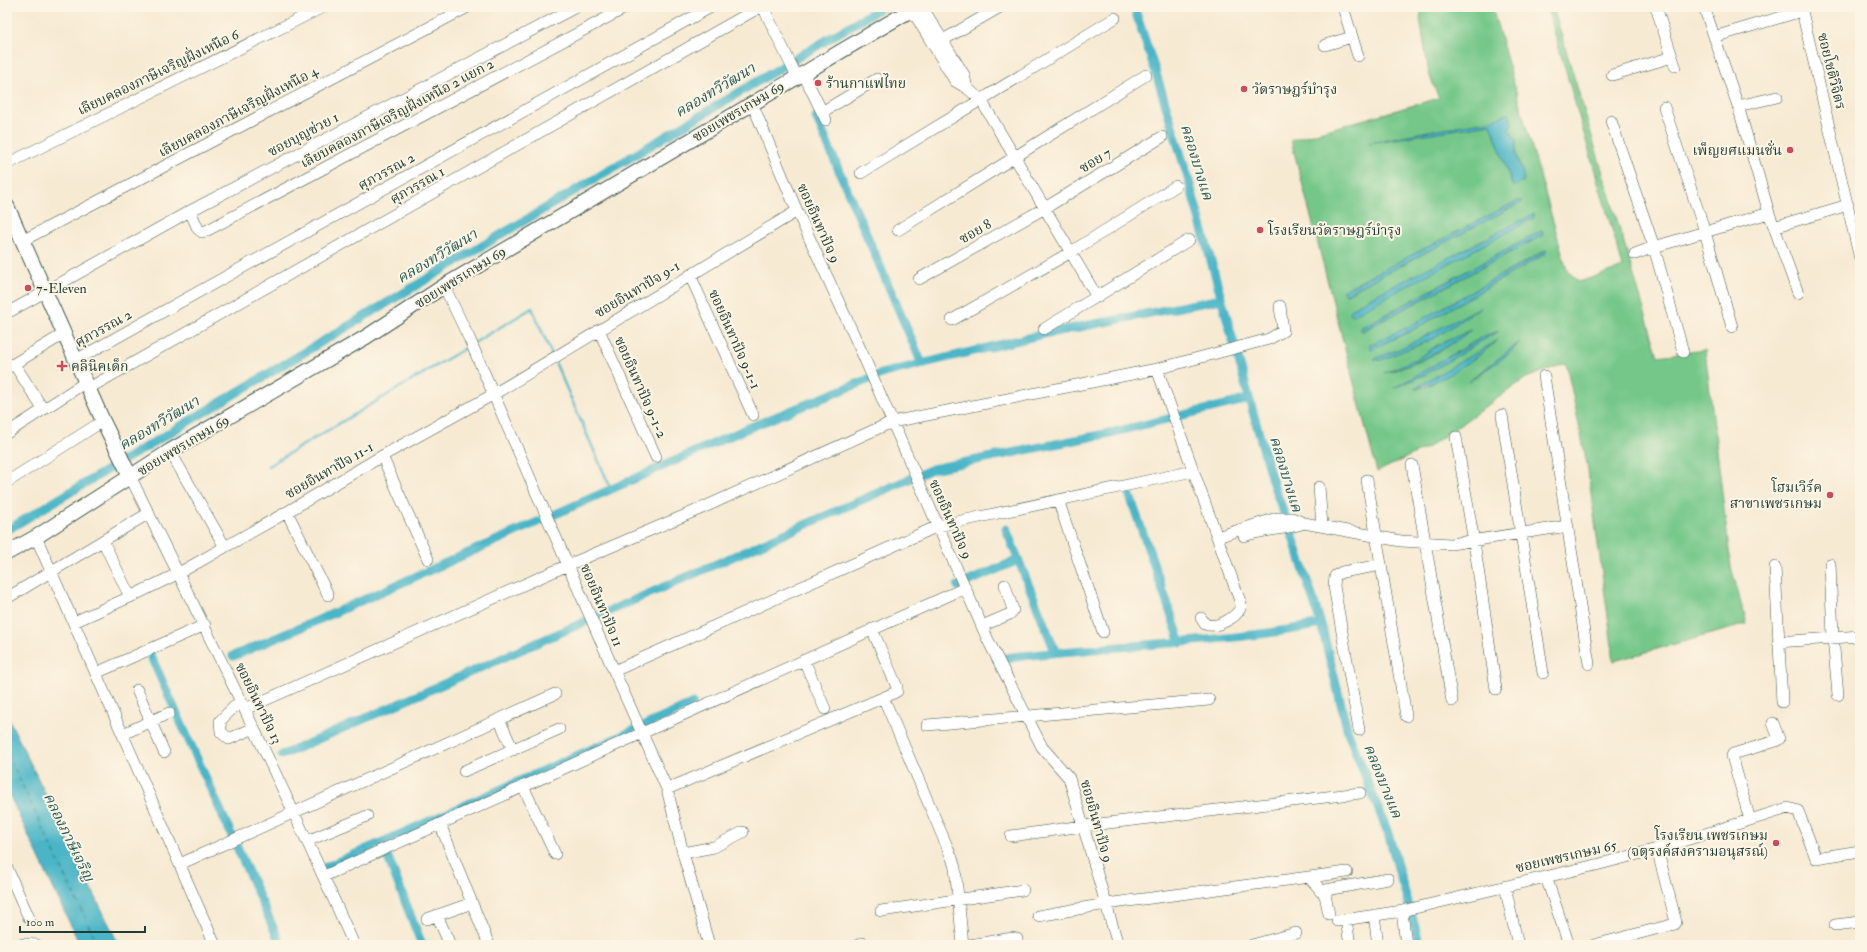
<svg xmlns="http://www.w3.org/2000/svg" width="1867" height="952" font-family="'IM FELL Double Pica','Noto Serif Thai',serif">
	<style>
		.green { fill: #75c789; stroke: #4a825e; fill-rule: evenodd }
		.water { fill: #4ab5c7; stroke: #34797e }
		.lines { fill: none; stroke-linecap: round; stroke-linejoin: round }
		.stream { stroke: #4ab5c7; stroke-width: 2.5 }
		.canal { stroke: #4ab5c7; stroke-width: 9 }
		.ferry { stroke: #2a5b59; stroke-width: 1; stroke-dasharray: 5 4; stroke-linecap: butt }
		.minor-casing { stroke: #3f574c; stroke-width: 12 }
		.major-casing { stroke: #3f574c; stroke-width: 16 }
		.minor { stroke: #fff; stroke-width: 11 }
		.major { stroke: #fff; stroke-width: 14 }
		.poi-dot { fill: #d1495b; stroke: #fcf5e5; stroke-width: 1.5 }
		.labels { text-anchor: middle; stroke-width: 4; stroke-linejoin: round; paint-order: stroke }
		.street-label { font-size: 14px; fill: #1f3d34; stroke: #fcf5e5 }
		.poi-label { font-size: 14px; fill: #1f3d34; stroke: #fcf5e5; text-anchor: start }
		.water-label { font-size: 15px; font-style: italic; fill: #2a5b59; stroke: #fcf5e5 }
	</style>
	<rect width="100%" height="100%" fill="#fcf5e5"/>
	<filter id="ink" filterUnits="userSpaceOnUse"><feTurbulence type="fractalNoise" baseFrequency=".025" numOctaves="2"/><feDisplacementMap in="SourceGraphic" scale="8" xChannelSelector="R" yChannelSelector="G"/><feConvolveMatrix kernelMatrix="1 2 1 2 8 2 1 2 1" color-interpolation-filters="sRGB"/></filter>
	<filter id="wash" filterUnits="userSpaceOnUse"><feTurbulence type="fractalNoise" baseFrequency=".012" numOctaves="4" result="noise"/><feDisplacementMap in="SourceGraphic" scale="16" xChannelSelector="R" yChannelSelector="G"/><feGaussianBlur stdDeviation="0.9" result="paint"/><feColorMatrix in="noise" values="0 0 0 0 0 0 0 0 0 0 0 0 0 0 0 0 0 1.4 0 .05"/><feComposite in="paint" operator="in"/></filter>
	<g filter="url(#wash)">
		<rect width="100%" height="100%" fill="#f7ead3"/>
		<path class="green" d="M 1422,7 L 1492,7 L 1567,270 L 1579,282 L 1623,267 L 1547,7 L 1553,7 L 1658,356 L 1705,350 L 1731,567 L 1747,624 L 1614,661 L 1587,464 L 1566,363 L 1526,378 L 1430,446 L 1377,472 L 1291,140 L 1439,98 L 1429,74 L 1420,19 ZM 1509,113 L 1509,130 L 1516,139 L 1516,155 L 1523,174 L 1513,187 L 1491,124 L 1382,140 L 1439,129 L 1490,121 ZM 1519,200 L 1521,202 L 1347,294 L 1342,291 ZM 1534,214 L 1350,311 L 1358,304 ZM 1542,231 L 1543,235 L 1363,331 L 1360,328 ZM 1546,250 L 1545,254 L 1411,331 L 1371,349 L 1370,345 L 1410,326 ZM 1478,309 L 1433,339 L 1381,360 L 1375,359 L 1402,348 ZM 1469,331 C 1445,350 1418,365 1388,372 L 1422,356 L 1436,346 ZM 1497,332 L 1426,374 L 1398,386 L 1484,336 ZM 1496,342 L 1477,357 L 1426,387 L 1416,388 ZM 1517,344 L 1509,354 L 1473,378 Z"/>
		<path class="water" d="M 1509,113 L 1512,123 L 1509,130 L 1516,139 L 1516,155 L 1523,174 L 1524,182 L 1513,187 L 1491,124 L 1369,143 L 1439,129 L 1490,121 Z
			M 1519,200 L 1522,202 L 1346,294 L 1342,291 Z
			M 1534,214 L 1534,218 L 1351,316 L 1350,311 L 1358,304 Z
			M 1542,231 L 1543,235 L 1362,331 L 1359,329 Z
			M 1547,250 L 1545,254 L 1411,331 L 1371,349 L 1369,345 L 1410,326 Z
			M 1481,307 L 1433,339 L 1381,360 L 1374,359 L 1402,348 Z
			M 1471,330 C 1441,353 1419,362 1384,373 L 1422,356 L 1436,346 Z
			M 1499,331 L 1426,374 L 1394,388 L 1485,336 Z
			M 1498,340 C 1478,356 1441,384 1415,388 Z
			M 1520,342 L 1509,354 L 1468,382 Z
			M 7,715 L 119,945 L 80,945 L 7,790 Z"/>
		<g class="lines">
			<path class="stream" d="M 474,343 L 532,308 L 552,355
				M 555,362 L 611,489
				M 268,466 L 469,346"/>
			<path class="canal" d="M 1134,7 L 1155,70 L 1188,178 L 1273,484 L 1292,534 L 1321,624 L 1348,732 L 1388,833 L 1420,945
				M 816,117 L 922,364
				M 1130,496 L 1181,643
				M 1006,529 L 1055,651
				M 7,530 L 882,7
				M 958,586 L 1018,560
				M 150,654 L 281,945
				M 233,656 L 307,625 L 746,429 L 884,373 L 1044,334 L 1221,299
				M 1005,658 C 1110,644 1217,645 1321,624
				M 282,755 L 932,469 L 1110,433 L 1249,399
				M 387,855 L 422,945
				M 326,867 L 693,704"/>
			<path class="ferry" d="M 7,753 L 98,945"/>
		</g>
	</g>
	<g filter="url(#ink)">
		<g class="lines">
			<g class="minor-casing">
				<path id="minor" d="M 763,7 L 797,77
					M 922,7 L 964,75 L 967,88
					M 1343,7 L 1358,56
					M 1656,7 L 1675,66
					M 1704,7 L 1738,106 L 1769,213 L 1798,293
					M 1801,7 L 1860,259
					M 912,10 L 955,81 L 967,88 L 981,100 L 1097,297
					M 1714,37 L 1802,11
					M 943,40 L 1000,7
					M 1325,45 L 1352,37
					M 803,73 L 826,120
					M 1612,75 L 1672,57
					M 752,103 L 797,211 L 863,355 L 988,640 L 1042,747 L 1069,778 L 1118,945
					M 1738,106 L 1777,97
					M 1664,107 L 1705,232 L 1732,327
					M 822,112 L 877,79
					M 1611,121 L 1654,247 L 1683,352
					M 7,164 L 323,7
					M 861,173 L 1115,18
					M 190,211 L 198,229 L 202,232 L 206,231 L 627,7
					M 1774,227 L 1848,205
					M 898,230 L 1146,75
					M 22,241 L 468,7
					M 1635,254 L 1654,247 L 1769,213
					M 690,275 L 753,415
					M 919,279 L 1045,208 L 1162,137
					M 444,286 L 469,338 L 614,671 L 667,789 L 683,853 L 709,945
					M 7,313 L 190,211 L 576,7
					M 952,320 L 1071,252 L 1176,186
					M 1044,329 L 1189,240
					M 599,330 L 656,457
					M 76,360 L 711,7
					M 7,368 L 64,334
					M 1157,369 L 1241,604 C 1240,617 1216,629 1205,624 L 1201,618
					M 18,370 L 43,409
					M 1544,376 L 1589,664
					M 89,388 L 760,7
					M 1502,415 L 1543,673
					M 7,433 L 86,382
					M 1456,437 L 1474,542 L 1496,689
					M 170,451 L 225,547
					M 382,456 L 428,559
					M 1412,465 L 1452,701
					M 130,476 C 207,632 284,786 354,945
					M 1367,480 L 1406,716
					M 7,482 L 103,421
					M 1319,487 L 1322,526
					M 1058,500 L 1103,632
					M 287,512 L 328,595
					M 1244,536 C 1264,529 1285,530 1304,523
					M 36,537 L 215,945
					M 1217,537 L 1277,518 L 1292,518 L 1304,523 L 1401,541 L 1451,544 L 1568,526
					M 103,541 L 130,597
					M 1830,564 L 1833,637 L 1838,695
					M 1775,567 L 1782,702
					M 7,598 L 149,513
					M 74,622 L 130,597 L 179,573 L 287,512 L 382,456 L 494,394 L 797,211
					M 982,626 L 1010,614 L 1013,610 L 1005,585
					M 1778,642 L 1860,636
					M 804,660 L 825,709
					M 614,671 L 938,526 L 1193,471
					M 96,673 L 205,625
					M 137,690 L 164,752
					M 884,699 L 952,858 L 955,868 L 963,945
					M 241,700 L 220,721 L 221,732 L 229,739 L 254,728
					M 245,709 L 568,565 L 700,509 L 892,422 L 1157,369 L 1269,339 L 1283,331 L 1280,306
					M 499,719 L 513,750
					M 927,725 L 1209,700
					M 1359,730 L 1334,586 L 1335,576 L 1342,572 L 1381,565
					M 123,734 L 169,713
					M 464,771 L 559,729
					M 523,786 L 555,854
					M 667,789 L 894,693 L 897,691 L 897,687 L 872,629
					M 1750,820 L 1732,756 L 1733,754 L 1776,741 L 1779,739 L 1773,723
					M 440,824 L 489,945
					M 1011,836 L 1083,826 L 1360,793
					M 307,841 L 367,816
					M 683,853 L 714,847 L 743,832
					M 180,864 L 555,694
					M 7,868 L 29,918
					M 324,876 L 965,588
					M 1309,877 L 1325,895 L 1329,914
					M 1546,877 L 1569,945
					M 1505,886 L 1517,941
					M 1320,891 L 1388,879
					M 881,911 L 1023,890
					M 1402,911 L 1406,945
					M 437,915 L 450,945
					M 1374,915 L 1378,945
					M 1038,916 L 1106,904 L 1347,872
					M 427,919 L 472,903
					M 1346,920 L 1350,945
					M 1337,921 L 1402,911 L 1600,864 L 1657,849 L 1788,808 L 1798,811 L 1816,858 L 1860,851
					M 1835,925 L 1860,922
					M 19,945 L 26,944 L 37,945
					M 858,945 L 863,943
					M 969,945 L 1013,938 L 1017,939 L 1017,945
					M 1252,945 L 1296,933
					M 1594,945 L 1675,924 L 1676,922 L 1657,849"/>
			</g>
			<g class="major-casing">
				<path id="major" d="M 7,206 L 103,421 L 130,476
					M 7,553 L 36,537 L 170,451 L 366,337 L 444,286 L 916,7"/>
			</g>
			<use href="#minor" class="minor"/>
			<use href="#major" class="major"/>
		</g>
	</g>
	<g class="poi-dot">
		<circle cx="818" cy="83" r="4"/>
		<circle cx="1244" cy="89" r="4"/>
		<circle cx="1790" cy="150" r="4"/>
		<circle cx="1260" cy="230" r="4"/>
		<circle cx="28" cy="288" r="4"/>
		<path d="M60 360h4v4h4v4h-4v4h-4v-4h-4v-4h4z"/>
		<circle cx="1830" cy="495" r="4"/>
		<circle cx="1776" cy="843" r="4"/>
	</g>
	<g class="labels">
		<g class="street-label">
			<text transform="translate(1832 71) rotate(76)" y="5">ซอยโชติวิจิตร</text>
			<text transform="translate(158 72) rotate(-26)" y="5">เลียบคลองภาษีเจริญฝั่งเหนือ 6</text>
			<text transform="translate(238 111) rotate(-28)" y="5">เลียบคลองภาษีเจริญฝั่งเหนือ 4</text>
			<text transform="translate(738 111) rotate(-31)" y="5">ซอยเพชรเกษม 69</text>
			<text transform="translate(397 113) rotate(-28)" y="5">เลียบคลองภาษีเจริญฝั่งเหนือ 2 แยก 2</text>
			<text transform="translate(303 134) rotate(-28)" y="5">ซอยบุญช่วย 1</text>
			<text transform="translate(1095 160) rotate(-31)" y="5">ซอย 7</text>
			<text transform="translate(386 171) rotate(-29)" y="5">ศุภวรรณ 2</text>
			<text transform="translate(417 185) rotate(-30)" y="5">ศุภวรรณ 1</text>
			<text transform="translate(819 223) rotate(66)" y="5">ซอยอินทาปัจ 9</text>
			<text transform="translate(975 231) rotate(-30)" y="5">ซอย 8</text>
			<text transform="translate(460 277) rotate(-32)" y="5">ซอยเพชรเกษม 69</text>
			<text transform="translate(637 289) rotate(-31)" y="5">ซอยอินทาปัจ 9-1</text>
			<text transform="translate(103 328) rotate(-29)" y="5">ศุภวรรณ 2</text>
			<text transform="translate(735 339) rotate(66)" y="5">ซอยอินทาปัจ 9-1-1</text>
			<text transform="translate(641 387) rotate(66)" y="5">ซอยอินทาปัจ 9-1-2</text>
			<text transform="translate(183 445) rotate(-31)" y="5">ซอยเพชรเกษม 69</text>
			<text transform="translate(329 470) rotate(-30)" y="5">ซอยอินทาปัจ 11-1</text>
			<text transform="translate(951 519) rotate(66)" y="5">ซอยอินทาปัจ 9</text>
			<text transform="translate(602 605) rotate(67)" y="5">ซอยอินทาปัจ 11</text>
			<text transform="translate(259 703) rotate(64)" y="5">ซอยอินทาปัจ 13</text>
			<text transform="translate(1097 821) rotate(74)" y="5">ซอยอินทาปัจ 9</text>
			<text transform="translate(1566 856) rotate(-13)" y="5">ซอยเพชรเกษม 65</text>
		</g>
		<g class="poi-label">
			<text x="826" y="88">ร้านกาแฟไทย</text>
			<text x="1252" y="94">วัดราษฎร์บำรุง</text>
			<text x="1782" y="155" text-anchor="end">เพ็ญยศแมนชั่น</text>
			<text x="1268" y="235">โรงเรียนวัดราษฎร์บำรุง</text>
			<text x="36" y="293">7-Eleven</text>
			<text x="71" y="371">คลินิคเด็ก</text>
			<text x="1822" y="492" text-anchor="end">โฮมเวิร์ค<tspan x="1822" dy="16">สาขาเพชรเกษม</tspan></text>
			<text x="1768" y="840" text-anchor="end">โรงเรียน เพชรเกษม<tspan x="1768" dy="16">(จตุรงค์สงครามอนุสรณ์)</tspan></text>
		</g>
		<g class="water-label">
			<text transform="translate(715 90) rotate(-31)" y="5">คลองทวีวัฒนา</text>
			<text transform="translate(1197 162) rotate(73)" y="5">คลองบางแค</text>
			<text transform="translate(437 256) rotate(-31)" y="5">คลองทวีวัฒนา</text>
			<text transform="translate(159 423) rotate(-31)" y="5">คลองทวีวัฒนา</text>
			<text transform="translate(1286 474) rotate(73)" y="5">คลองบางแค</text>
			<text transform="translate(1383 781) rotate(68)" y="5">คลองบางแค</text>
			<text transform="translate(69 837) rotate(64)" y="5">คลองภาษีเจริญ</text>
		</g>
	</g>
	<rect width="1867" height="952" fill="none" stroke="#fcf5e5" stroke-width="24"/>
	<path d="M20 926v6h125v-6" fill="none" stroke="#1f3d34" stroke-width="2"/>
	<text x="26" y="926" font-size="12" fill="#1f3d34" stroke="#fcf5e5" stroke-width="3" paint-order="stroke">100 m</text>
</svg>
